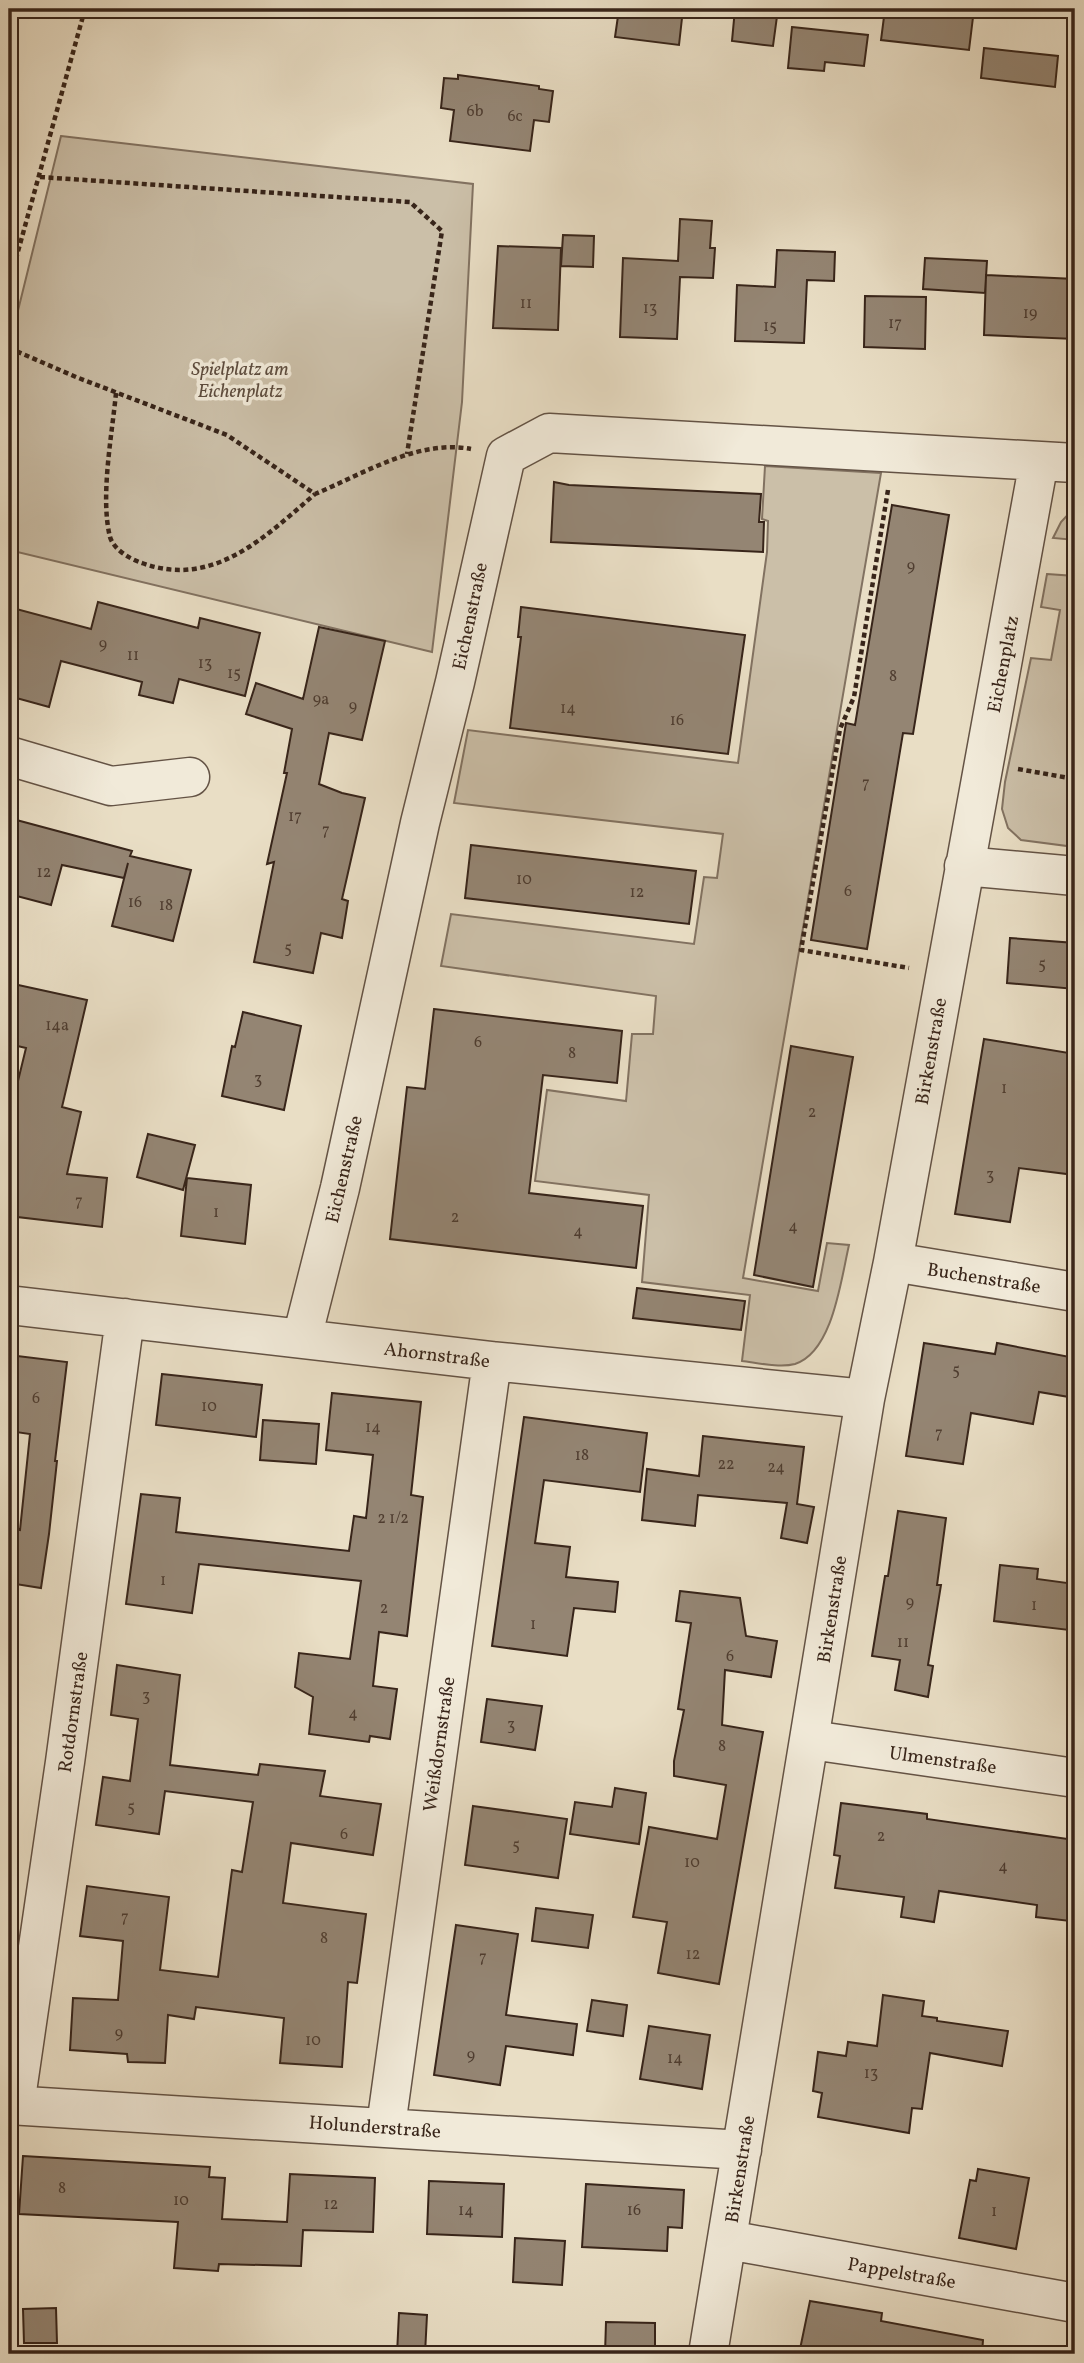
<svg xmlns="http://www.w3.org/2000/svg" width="1084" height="2363" font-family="Vollkorn,serif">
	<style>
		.green { fill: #cbbfa8; stroke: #827261; stroke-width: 2 }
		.building { fill: #948573; stroke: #38251a; stroke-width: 2 }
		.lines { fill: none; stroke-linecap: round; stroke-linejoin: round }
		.minor-casing { stroke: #645345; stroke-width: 41 }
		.path { stroke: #38251a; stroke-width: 4.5; stroke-dasharray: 5 3.5; stroke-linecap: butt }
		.minor { stroke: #f1ead9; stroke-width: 38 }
		.labels { text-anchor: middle; stroke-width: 7; stroke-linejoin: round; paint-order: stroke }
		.number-label { font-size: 16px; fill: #4f3d30 }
		.park-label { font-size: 19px; font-style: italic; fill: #5d4c3e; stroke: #f1ead9 }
		.street-label { font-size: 19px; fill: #38251a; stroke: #f1ead9 }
	</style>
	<rect width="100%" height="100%" fill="#e9dec5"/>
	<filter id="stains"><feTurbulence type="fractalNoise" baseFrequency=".00286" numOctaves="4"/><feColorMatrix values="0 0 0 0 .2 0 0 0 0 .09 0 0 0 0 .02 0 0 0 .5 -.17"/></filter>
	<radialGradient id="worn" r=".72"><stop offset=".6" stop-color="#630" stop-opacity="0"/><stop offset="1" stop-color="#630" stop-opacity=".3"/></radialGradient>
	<path class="green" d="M 61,136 L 473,184 L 462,402 L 432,652 L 9,550 L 9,347 Z
		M 765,466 L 881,473 L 743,1278 L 818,1291 L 827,1243 L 849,1245 C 841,1279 833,1352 795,1364 C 780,1368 758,1363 742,1361 L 750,1295 L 642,1282 L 649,1195 L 535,1181 L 547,1090 L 626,1101 L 632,1034 L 653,1034 L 656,996 L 441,966 L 451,914 L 694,944 L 704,877 L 717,878 L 723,834 L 454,803 L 468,730 L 738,763 L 767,552 L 768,521 L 762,519 Z
		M 1075,507 L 1075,540 L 1053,538 L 1061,522 Z
		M 1047,574 L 1075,576 L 1075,847 L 1021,840 L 1008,828 L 1002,809 L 1005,782 L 1031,658 L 1051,660 L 1060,610 L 1041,607 Z"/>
	<path class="building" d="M 619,9 L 683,9 L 679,45 L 615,37 Z
		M 735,9 L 778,9 L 773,46 L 732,41 Z
		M 885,9 L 974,9 L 969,50 L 881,40 Z
		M 792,27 L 868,35 L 864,66 L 825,62 L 824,71 L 788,68 Z
		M 984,48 L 1058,56 L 1055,87 L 981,78 Z
		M 458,75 L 539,86 L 539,89 L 553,91 L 549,122 L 534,120 L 530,151 L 450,141 L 454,110 L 441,108 L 444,78 L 458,79 Z
		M 680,219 L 712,221 L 710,248 L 715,248 L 713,278 L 680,277 L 677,339 L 620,337 L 623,258 L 678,261 Z
		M 563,235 L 594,236 L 593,267 L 561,266 Z
		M 498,246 L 561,248 L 558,330 L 493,328 Z
		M 777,250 L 835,252 L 834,281 L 807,280 L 804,343 L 735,341 L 737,285 L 775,287 Z
		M 925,258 L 987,261 L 985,293 L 923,289 Z
		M 986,275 L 1075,279 L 1075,339 L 984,335 Z
		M 865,296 L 926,297 L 925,349 L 864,347 Z
		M 554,482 L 569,485 L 761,494 L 759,522 L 764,522 L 763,552 L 551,542 Z
		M 892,505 L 949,515 L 913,734 L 903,733 L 867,949 L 811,940 L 846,723 L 855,725 Z
		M 98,602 L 198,628 L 200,618 L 260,633 L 245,696 L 179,679 L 173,703 L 139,695 L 142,682 L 61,661 L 49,707 L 9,696 L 9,607 L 91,629 Z
		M 521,607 L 745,635 L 728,754 L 510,728 L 521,637 L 518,637 Z
		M 319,627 L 385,641 L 362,740 L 329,733 L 319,784 L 342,793 L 365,798 L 342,899 L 348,901 L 342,938 L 321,933 L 313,973 L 254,962 L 274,862 L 267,864 L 287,773 L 284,773 L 292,729 L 246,714 L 256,683 L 303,699 Z
		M 9,818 L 132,851 L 130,856 L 191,870 L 173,941 L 112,926 L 128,863 L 124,878 L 62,865 L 51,905 L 9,894 Z
		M 471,845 L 696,871 L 689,924 L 465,898 Z
		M 1010,938 L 1075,943 L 1075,989 L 1007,983 Z
		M 9,983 L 87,1000 L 62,1107 L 81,1112 L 67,1174 L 107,1178 L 102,1227 L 9,1216 L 9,1118 L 26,1048 L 9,1044 Z
		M 434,1009 L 622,1031 L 617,1083 L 543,1075 L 529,1193 L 643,1206 L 636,1268 L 390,1239 L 407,1087 L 425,1089 Z
		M 243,1012 L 301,1026 L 284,1110 L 222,1096 L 232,1046 L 235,1047 Z
		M 984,1039 L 1075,1054 L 1075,1175 L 1019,1168 L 1010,1222 L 955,1214 Z
		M 791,1046 L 853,1057 L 813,1287 L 754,1275 Z
		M 148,1134 L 195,1145 L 183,1190 L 137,1177 Z
		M 187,1178 L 251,1185 L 245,1244 L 181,1236 Z
		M 637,1288 L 745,1301 L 741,1330 L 633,1318 Z
		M 924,1343 L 995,1354 L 997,1343 L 1075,1358 L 1075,1398 L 1039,1392 L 1033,1424 L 971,1413 L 963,1464 L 906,1456 Z
		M 9,1355 L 67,1362 L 55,1461 L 57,1461 L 49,1534 L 41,1588 L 9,1583 L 9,1528 L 20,1530 L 30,1434 L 9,1431 Z
		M 162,1374 L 262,1385 L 256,1437 L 156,1425 Z
		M 332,1393 L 421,1402 L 411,1495 L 423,1497 L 407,1636 L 379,1632 L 373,1686 L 397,1689 L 390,1739 L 370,1736 L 369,1742 L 309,1734 L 313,1697 L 295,1687 L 299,1653 L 350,1659 L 361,1581 L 199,1564 L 192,1613 L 126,1604 L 141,1494 L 180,1498 L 176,1532 L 349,1551 L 354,1516 L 366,1518 L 373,1455 L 326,1450 Z
		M 524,1417 L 647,1433 L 640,1492 L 544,1480 L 535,1543 L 570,1547 L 566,1577 L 618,1582 L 615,1612 L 574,1608 L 567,1656 L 492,1646 Z
		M 263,1420 L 319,1424 L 316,1464 L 260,1460 Z
		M 703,1436 L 804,1447 L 797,1504 L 814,1507 L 807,1543 L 781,1538 L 787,1503 L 698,1495 L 695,1526 L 642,1520 L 647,1469 L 699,1476 Z
		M 898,1511 L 946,1518 L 937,1585 L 941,1585 L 928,1665 L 933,1666 L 928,1697 L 895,1690 L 900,1660 L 872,1656 L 885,1576 L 888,1576 Z
		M 1000,1565 L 1038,1569 L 1037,1579 L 1075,1584 L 1069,1630 L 994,1621 Z
		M 680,1591 L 740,1598 L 746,1636 L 777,1641 L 771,1677 L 725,1670 L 722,1725 L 763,1732 L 719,1984 L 658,1973 L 667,1922 L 633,1917 L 649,1827 L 717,1839 L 726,1785 L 674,1776 L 674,1761 L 684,1710 L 678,1709 L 691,1623 L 676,1621 Z
		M 117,1665 L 180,1675 L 170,1765 L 258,1775 L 260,1764 L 325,1771 L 320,1796 L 381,1804 L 373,1855 L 291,1843 L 283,1903 L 366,1914 L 357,1983 L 348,1982 L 342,2067 L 280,2063 L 284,2018 L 196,2007 L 194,2019 L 168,2015 L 165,2063 L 128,2062 L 127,2054 L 70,2050 L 73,1998 L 118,2000 L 123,1941 L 80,1936 L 87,1886 L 169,1897 L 160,1970 L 218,1977 L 232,1870 L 242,1872 L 253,1802 L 165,1791 L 159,1834 L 96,1825 L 103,1777 L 130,1781 L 138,1719 L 111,1715 Z
		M 487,1699 L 542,1706 L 535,1750 L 481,1742 Z
		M 615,1788 L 646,1793 L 639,1844 L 570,1834 L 575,1802 L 612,1807 Z
		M 841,1803 L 927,1814 L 927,1819 L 1075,1840 L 1075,1896 L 1073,1895 L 1070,1921 L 1036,1917 L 1037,1905 L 939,1891 L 934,1922 L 901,1917 L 904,1897 L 835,1888 L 840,1856 L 834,1855 Z
		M 473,1806 L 567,1819 L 558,1878 L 465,1865 Z
		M 536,1908 L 593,1915 L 588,1948 L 532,1941 Z
		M 456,1925 L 518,1934 L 506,2015 L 577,2024 L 573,2055 L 506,2046 L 500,2085 L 434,2075 Z
		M 883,1995 L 924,2001 L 922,2016 L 937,2018 L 937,2021 L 1008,2031 L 1002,2066 L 930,2053 L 922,2109 L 912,2108 L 909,2133 L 818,2117 L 822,2093 L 813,2091 L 818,2052 L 846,2056 L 848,2042 L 877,2046 Z
		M 592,2000 L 627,2005 L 623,2036 L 587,2031 Z
		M 649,2026 L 710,2035 L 702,2089 L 640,2079 Z
		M 23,2156 L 210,2167 L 209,2177 L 225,2178 L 222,2219 L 287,2222 L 290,2174 L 375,2178 L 373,2232 L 303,2230 L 301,2266 L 219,2264 L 218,2271 L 174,2268 L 178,2222 L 19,2214 Z
		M 978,2169 L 1029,2178 L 1016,2249 L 959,2238 L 970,2180 L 976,2181 Z
		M 429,2181 L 504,2184 L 502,2237 L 427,2234 Z
		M 586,2184 L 684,2190 L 682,2228 L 668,2227 L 667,2251 L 582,2247 Z
		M 515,2238 L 565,2241 L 562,2285 L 513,2282 Z
		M 810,2301 L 882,2313 L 881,2321 L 983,2340 L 982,2354 L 799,2354 Z
		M 56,2308 L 57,2343 L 24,2343 L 23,2309 Z
		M 399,2313 L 427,2315 L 425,2354 L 397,2354 Z
		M 606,2322 L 655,2323 L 655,2352 L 647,2351 L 647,2354 L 605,2354 Z"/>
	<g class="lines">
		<g class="minor-casing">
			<path id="minor" d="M 9,756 L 111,786 L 190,777
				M 964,866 L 1075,876
				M 893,1262 L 1075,1292
				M 9,1305 L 492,1361 L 865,1399
				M 302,1338 L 340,1188 L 420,823 L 455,682 L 506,456 L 549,433 L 1075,463
				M 811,1740 L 1075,1778
				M 9,2105 L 742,2150
				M 15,2105 L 65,1762 L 125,1318
				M 386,2126 L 492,1361
				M 728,2240 L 1075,2303
				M 708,2354 L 865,1399 L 893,1262 L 1039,461"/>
		</g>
		<path class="path" d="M 40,177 L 410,202 L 442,231 L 407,454
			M 9,284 L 85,9
			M 9,348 L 76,377 L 227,435 L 315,494 C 363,474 418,439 471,449
			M 116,393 C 112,435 100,497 110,537 C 114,550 130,559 142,563 C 213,589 265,537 315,494
			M 888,490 L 854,697 L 840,729 L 801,950 L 909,968
			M 1018,769 L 1075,779"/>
		<use href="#minor" class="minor"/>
	</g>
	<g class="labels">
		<g class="number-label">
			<text x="475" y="116">6b</text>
			<text x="515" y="121">6c</text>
			<text x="526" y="308">11</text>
			<text x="650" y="313">13</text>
			<text x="1030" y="318">19</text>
			<text x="895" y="328">17</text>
			<text x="770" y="331">15</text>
			<text x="911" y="571">9</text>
			<text x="103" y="649">9</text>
			<text x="133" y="660">11</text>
			<text x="205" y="668">13</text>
			<text x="234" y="678">15</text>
			<text x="893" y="681">8</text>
			<text x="321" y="704">9a</text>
			<text x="353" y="711">9</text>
			<text x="568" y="713">14</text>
			<text x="677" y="725">16</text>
			<text x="866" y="788">7</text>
			<text x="295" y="821">17</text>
			<text x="326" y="835">7</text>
			<text x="44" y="877">12</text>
			<text x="524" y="884">10</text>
			<text x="848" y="896">6</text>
			<text x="637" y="897">12</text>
			<text x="135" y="907">16</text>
			<text x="166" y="910">18</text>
			<text x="288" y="953">5</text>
			<text x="1042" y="969">5</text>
			<text x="57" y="1030">14a</text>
			<text x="478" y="1047">6</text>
			<text x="572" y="1058">8</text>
			<text x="258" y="1084">3</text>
			<text x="1004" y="1093">1</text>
			<text x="812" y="1117">2</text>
			<text x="990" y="1180">3</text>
			<text x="79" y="1206">7</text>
			<text x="216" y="1217">1</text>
			<text x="455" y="1222">2</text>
			<text x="793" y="1231">4</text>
			<text x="578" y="1236">4</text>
			<text x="956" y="1375">5</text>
			<text x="36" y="1403">6</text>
			<text x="209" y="1411">10</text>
			<text x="373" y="1432">14</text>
			<text x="939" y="1438">7</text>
			<text x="582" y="1460">18</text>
			<text x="726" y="1469">22</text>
			<text x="776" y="1472">24</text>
			<text x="393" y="1523">2 1/2</text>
			<text x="163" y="1585">1</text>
			<text x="910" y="1607">9</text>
			<text x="1034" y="1610">1</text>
			<text x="384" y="1613">2</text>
			<text x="533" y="1629">1</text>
			<text x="903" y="1647">11</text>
			<text x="730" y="1661">6</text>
			<text x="146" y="1701">3</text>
			<text x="353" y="1718">4</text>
			<text x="511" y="1730">3</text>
			<text x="722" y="1751">8</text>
			<text x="131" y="1812">5</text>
			<text x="344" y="1839">6</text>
			<text x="881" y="1841">2</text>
			<text x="516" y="1850">5</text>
			<text x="692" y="1867">10</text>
			<text x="1003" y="1871">4</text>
			<text x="125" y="1922">7</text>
			<text x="324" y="1943">8</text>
			<text x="693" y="1959">12</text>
			<text x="483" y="1962">7</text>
			<text x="119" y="2038">9</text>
			<text x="313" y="2045">10</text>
			<text x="471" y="2060">9</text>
			<text x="675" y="2063">14</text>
			<text x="871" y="2078">13</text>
			<text x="62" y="2193">8</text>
			<text x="181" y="2205">10</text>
			<text x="331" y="2209">12</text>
			<text x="466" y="2215">14</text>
			<text x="634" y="2215">16</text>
			<text x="994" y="2216">1</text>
		</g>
		<g class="park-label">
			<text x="240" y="375">Spielplatz am<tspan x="240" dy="22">Eichenplatz</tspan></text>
		</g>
		<g class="street-label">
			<text transform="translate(469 616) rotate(-78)" y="7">Eichenstraße</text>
			<text transform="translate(1002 664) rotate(-79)" y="7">Eichenplatz</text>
			<text transform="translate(930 1051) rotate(-80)" y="7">Birkenstraße</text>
			<text transform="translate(343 1169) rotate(-77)" y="7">Eichenstraße</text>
			<text transform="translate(984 1277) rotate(9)" y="7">Buchenstraße</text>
			<text transform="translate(437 1354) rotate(7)" y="7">Ahornstraße</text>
			<text transform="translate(831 1609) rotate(-81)" y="7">Birkenstraße</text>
			<text transform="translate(72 1712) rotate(-82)" y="7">Rotdornstraße</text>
			<text transform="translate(438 1744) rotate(-82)" y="7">Weißdornstraße</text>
			<text transform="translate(943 1759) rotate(8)" y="7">Ulmenstraße</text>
			<text transform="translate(375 2126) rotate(4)" y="7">Holunderstraße</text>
			<text transform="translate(739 2169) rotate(-81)" y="7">Birkenstraße</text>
			<text transform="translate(902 2272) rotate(10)" y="7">Pappelstraße</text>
		</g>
	</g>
	<rect width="1084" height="2363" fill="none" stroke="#e9dec5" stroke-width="35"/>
	<rect x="10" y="10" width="1063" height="2342" fill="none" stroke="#38251a" stroke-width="3.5"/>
	<rect x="18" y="18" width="1049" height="2328" fill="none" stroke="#38251a" stroke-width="2"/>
	<rect width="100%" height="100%" filter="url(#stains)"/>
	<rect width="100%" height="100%" fill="url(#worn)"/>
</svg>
